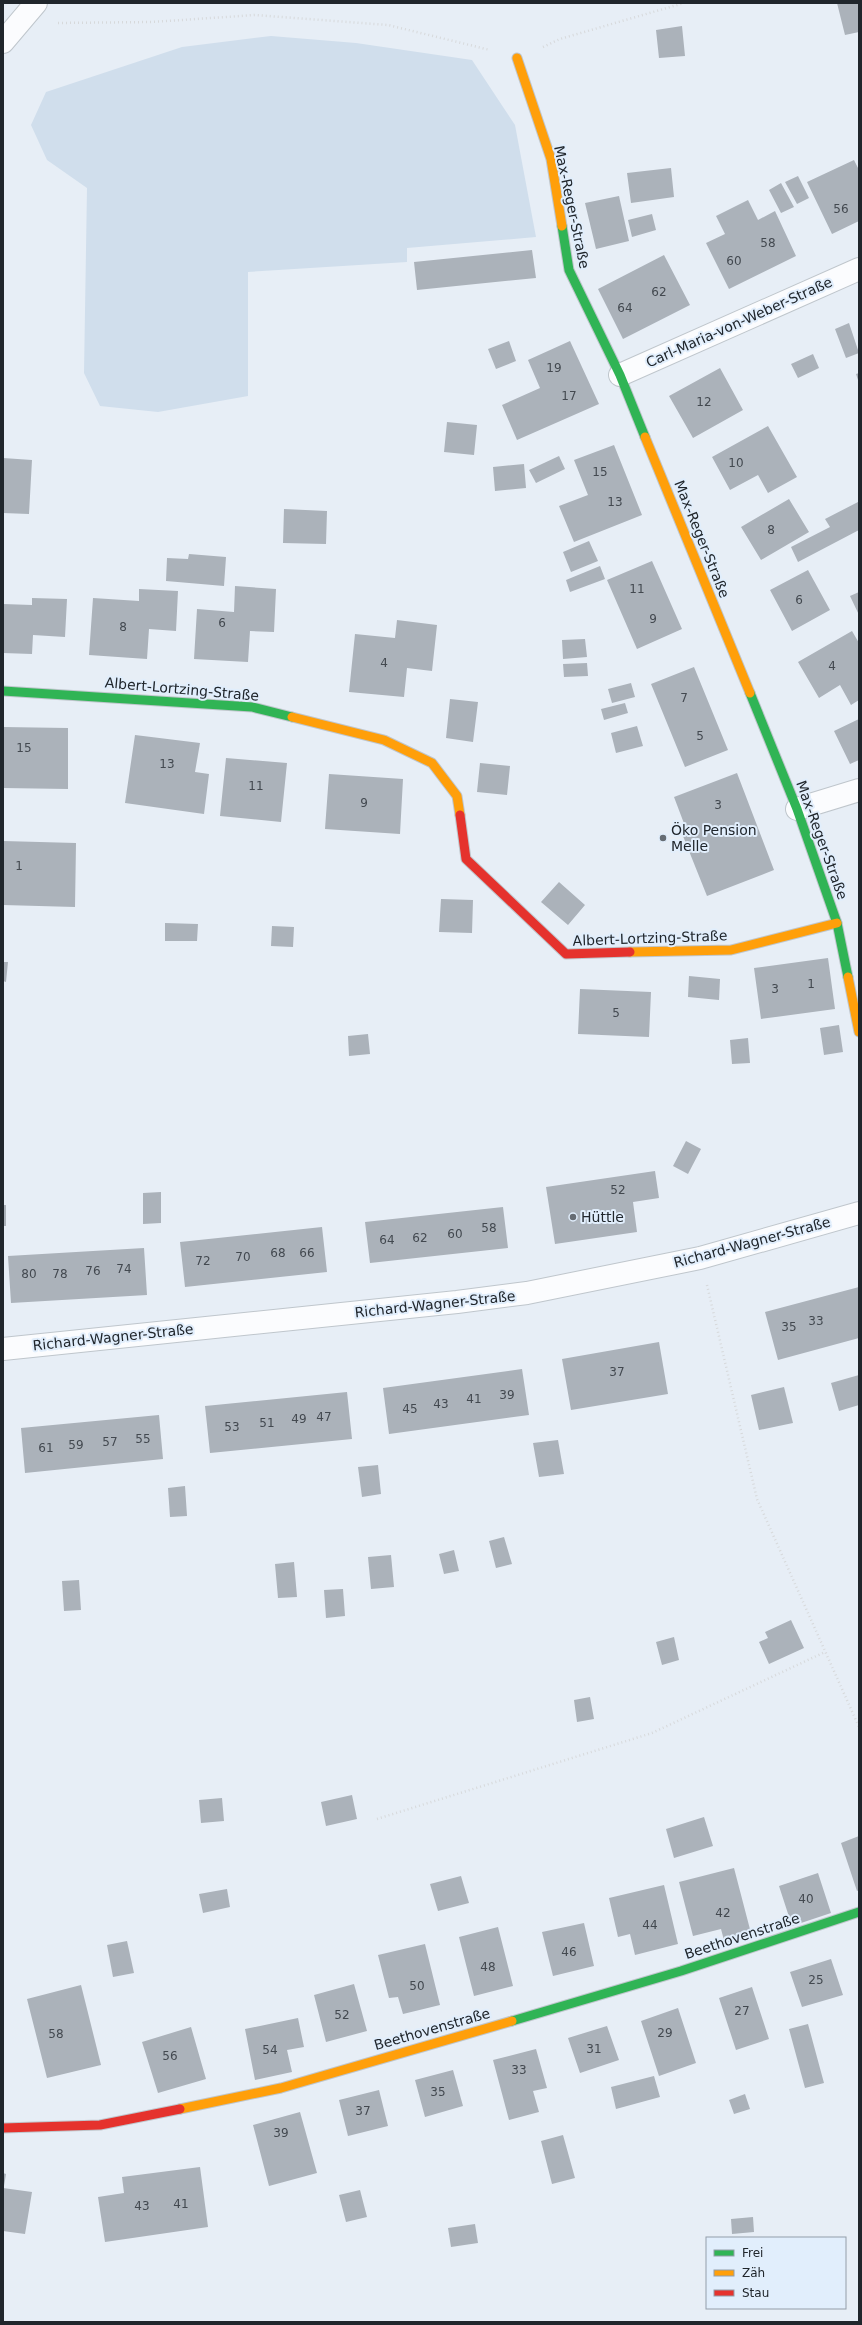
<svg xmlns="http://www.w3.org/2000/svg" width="862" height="2325" font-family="'DejaVu Sans',sans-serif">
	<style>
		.green { fill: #d0deec }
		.building { fill: #abb2ba }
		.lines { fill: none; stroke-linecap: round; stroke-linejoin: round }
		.street-casing { stroke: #bfc6cc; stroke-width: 24 }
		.fast-casing { stroke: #bfc6cc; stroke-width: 11 }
		.slow-casing { stroke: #bfc6cc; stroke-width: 11 }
		.jam-casing { stroke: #bfc6cc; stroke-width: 11 }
		.path { stroke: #d7d9db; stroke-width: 2.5; stroke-dasharray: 1 3; stroke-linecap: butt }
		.street { stroke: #fbfcfe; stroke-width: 22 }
		.fast { stroke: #30b455; stroke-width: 9 }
		.slow { stroke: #ff9f0a; stroke-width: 9 }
		.jam { stroke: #e5322d; stroke-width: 9 }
		.poi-dot { fill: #666c73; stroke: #e1eefc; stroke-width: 1.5 }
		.labels { text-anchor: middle; stroke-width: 4; stroke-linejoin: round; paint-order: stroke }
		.number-label { font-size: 12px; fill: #434950 }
		.street-label { font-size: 14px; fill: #20262c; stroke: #e1eefc }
		.poi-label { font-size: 14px; fill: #20262c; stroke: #e1eefc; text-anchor: start }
	</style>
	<rect width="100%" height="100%" fill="#e7eef6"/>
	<path class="green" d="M 271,36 L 356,43 L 472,60 L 515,125 L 536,237 L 407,248 L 407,262 L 248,272 L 248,396 L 158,412 L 100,406 L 84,373 L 87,188 L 47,160 L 31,125 L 46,92 L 182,47 Z"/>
	<path class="building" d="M 837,3 L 859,3 L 859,32 L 845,35 Z
		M 682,26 L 685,56 L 659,58 L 656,30 Z
		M 854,160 L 859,170 L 859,221 L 832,234 L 807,182 Z
		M 671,168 L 674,197 L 631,203 L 627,173 Z
		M 798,176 L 809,198 L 797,204 L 785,182 Z
		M 781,183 L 794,207 L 781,213 L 769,190 Z
		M 619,196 L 629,241 L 596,249 L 585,203 Z
		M 748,200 L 758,220 L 775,211 L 796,256 L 729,289 L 706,243 L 725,234 L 716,216 Z
		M 652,214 L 656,230 L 632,237 L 628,220 Z
		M 532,250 L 536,278 L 417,290 L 414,262 Z
		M 664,255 L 690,305 L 623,339 L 598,289 Z
		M 849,323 L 859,353 L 846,358 L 835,329 Z
		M 509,341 L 516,361 L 496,369 L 488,349 Z
		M 570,341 L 599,404 L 517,440 L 502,405 L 540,388 L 528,360 Z
		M 813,354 L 819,368 L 798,378 L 791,364 Z
		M 720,368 L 743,410 L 693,438 L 669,396 Z
		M 859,373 L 859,383 L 856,374 Z
		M 447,422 L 477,425 L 474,455 L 444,452 Z
		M 768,426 L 797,477 L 768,493 L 758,475 L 730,490 L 712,457 Z
		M 614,445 L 642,515 L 574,542 L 559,506 L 588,495 L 574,460 Z
		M 559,456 L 565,469 L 536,483 L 529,470 Z
		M 3,458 L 32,460 L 29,514 L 3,513 Z
		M 524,464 L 526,488 L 495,491 L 493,467 Z
		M 789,499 L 809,532 L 761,560 L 741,527 Z
		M 858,502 L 859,530 L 798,562 L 791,547 L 830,527 L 825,519 Z
		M 284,509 L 327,511 L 326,544 L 283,543 Z
		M 589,541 L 598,561 L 571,572 L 563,552 Z
		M 189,554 L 226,557 L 224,586 L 166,581 L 167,558 L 188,559 Z
		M 652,561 L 682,629 L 637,649 L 607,580 Z
		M 600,566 L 605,579 L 570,592 L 566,580 Z
		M 808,570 L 830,610 L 792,631 L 770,590 Z
		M 235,586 L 276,589 L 274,632 L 250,631 L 248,662 L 194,659 L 197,609 L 234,612 Z
		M 139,589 L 178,591 L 176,631 L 149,629 L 147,659 L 89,655 L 93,598 L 139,601 Z
		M 859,592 L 859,615 L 850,596 Z
		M 32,598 L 67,599 L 65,637 L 33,635 L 32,654 L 3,653 L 3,604 L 32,605 Z
		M 397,620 L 437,625 L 432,671 L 407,668 L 404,697 L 349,692 L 355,634 L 395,638 Z
		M 852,631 L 859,643 L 859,700 L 851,705 L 840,685 L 819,698 L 798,662 Z
		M 585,639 L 587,657 L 563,659 L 562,640 Z
		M 587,663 L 588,676 L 564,677 L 563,664 Z
		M 694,667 L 728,750 L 685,767 L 651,684 Z
		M 631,683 L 635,697 L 612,703 L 608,689 Z
		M 450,699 L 478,702 L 473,742 L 446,738 Z
		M 625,703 L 628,713 L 604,720 L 601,709 Z
		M 859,719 L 859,760 L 850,764 L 834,731 Z
		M 637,726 L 643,746 L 616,753 L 611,733 Z
		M 3,727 L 68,728 L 68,789 L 3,788 Z
		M 135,735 L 200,743 L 195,772 L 209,774 L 204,814 L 125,803 Z
		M 226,758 L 287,763 L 281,822 L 220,816 Z
		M 480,763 L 510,766 L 507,795 L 477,792 Z
		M 737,773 L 774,870 L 707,896 L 683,836 L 688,834 L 674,797 Z
		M 329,774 L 403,779 L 400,834 L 325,829 Z
		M 3,841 L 76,843 L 75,907 L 3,905 Z
		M 559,882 L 585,905 L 568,925 L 541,902 Z
		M 441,899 L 473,900 L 472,933 L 439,932 Z
		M 165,923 L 198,924 L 197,941 L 165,941 Z
		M 272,926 L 294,927 L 293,947 L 271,946 Z
		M 828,958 L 835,1009 L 761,1019 L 754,968 Z
		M 3,962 L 8,962 L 6,982 L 3,981 Z
		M 689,976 L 720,979 L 719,1000 L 688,997 Z
		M 580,989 L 651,992 L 649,1037 L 578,1034 Z
		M 839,1025 L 843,1052 L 824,1055 L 820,1028 Z
		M 368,1034 L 370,1054 L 349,1056 L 348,1036 Z
		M 748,1038 L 750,1063 L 732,1064 L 730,1040 Z
		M 686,1141 L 701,1149 L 688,1174 L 673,1166 Z
		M 655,1171 L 659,1198 L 633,1202 L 637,1232 L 555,1244 L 546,1187 Z
		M 161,1192 L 161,1223 L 143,1224 L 143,1193 Z
		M 3,1205 L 6,1205 L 6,1226 L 3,1226 Z
		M 503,1207 L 508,1248 L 370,1263 L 365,1222 Z
		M 322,1227 L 327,1272 L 185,1287 L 180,1242 Z
		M 144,1248 L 147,1295 L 11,1303 L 8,1256 Z
		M 859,1287 L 859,1338 L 778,1360 L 765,1312 Z
		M 659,1342 L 668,1394 L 571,1410 L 562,1359 Z
		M 522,1369 L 529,1415 L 389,1434 L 383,1388 Z
		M 859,1375 L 859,1405 L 839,1411 L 831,1383 Z
		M 784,1387 L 793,1423 L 759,1430 L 751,1395 Z
		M 347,1392 L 352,1439 L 210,1453 L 205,1406 Z
		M 159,1415 L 163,1459 L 25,1473 L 21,1428 Z
		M 558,1440 L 564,1474 L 539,1477 L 533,1443 Z
		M 378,1465 L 381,1494 L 362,1497 L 358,1467 Z
		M 185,1486 L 187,1516 L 170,1517 L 168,1488 Z
		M 504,1537 L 512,1564 L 496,1568 L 489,1541 Z
		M 454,1550 L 459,1571 L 444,1574 L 439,1554 Z
		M 391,1555 L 394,1587 L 371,1589 L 368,1557 Z
		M 294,1562 L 297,1597 L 278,1598 L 275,1564 Z
		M 79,1580 L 81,1610 L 64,1611 L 62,1581 Z
		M 343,1589 L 345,1616 L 326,1618 L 324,1590 Z
		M 791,1620 L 804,1648 L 769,1664 L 759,1642 L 768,1638 L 765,1632 Z
		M 674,1637 L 679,1660 L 662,1665 L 656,1642 Z
		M 590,1697 L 594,1719 L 577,1722 L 574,1700 Z
		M 352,1795 L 357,1819 L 326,1826 L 321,1802 Z
		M 222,1798 L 224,1821 L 201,1823 L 199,1800 Z
		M 704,1817 L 713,1846 L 674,1858 L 666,1829 Z
		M 859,1836 L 859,1890 L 857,1891 L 841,1843 Z
		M 734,1868 L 752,1937 L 725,1944 L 721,1929 L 693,1936 L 679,1882 Z
		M 818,1873 L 831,1913 L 792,1926 L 779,1886 Z
		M 461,1876 L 469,1903 L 438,1911 L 430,1884 Z
		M 664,1885 L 678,1944 L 635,1955 L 630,1934 L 618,1937 L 609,1898 Z
		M 227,1889 L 230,1907 L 203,1913 L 199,1894 Z
		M 584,1923 L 594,1966 L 553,1976 L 542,1932 Z
		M 498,1927 L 513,1986 L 474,1996 L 459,1937 Z
		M 127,1941 L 134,1973 L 113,1977 L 107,1945 Z
		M 425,1944 L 440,2005 L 403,2014 L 398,1997 L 389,1998 L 378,1955 Z
		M 831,1959 L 843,1995 L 802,2007 L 790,1972 Z
		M 354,1984 L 367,2031 L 326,2042 L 314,1995 Z
		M 81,1985 L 101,2065 L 47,2078 L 27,1999 Z
		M 752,1987 L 769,2039 L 736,2050 L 719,1998 Z
		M 678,2008 L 696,2063 L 659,2076 L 641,2021 Z
		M 298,2018 L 304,2047 L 287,2050 L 292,2072 L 255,2080 L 245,2029 Z
		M 808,2024 L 824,2083 L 805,2088 L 789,2029 Z
		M 607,2026 L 619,2060 L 580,2073 L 568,2038 Z
		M 191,2027 L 206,2079 L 158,2093 L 142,2042 Z
		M 536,2049 L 547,2088 L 533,2091 L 539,2112 L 509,2120 L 493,2060 Z
		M 453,2070 L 463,2106 L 425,2117 L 415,2080 Z
		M 654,2076 L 660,2097 L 616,2109 L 611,2087 Z
		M 379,2090 L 388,2126 L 348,2136 L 339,2100 Z
		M 745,2094 L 750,2109 L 734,2114 L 729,2100 Z
		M 300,2112 L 317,2173 L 269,2186 L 253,2125 Z
		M 563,2135 L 575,2178 L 552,2184 L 541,2141 Z
		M 200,2167 L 208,2227 L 105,2242 L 98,2197 L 124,2193 L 122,2177 Z
		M 3,2173 L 6,2174 L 4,2186 L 3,2186 Z
		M 3,2188 L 32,2192 L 25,2234 L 3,2231 Z
		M 360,2190 L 367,2217 L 346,2222 L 339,2195 Z
		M 753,2217 L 754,2232 L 732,2234 L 731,2219 Z
		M 475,2224 L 478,2243 L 451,2247 L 448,2228 Z"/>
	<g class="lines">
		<g class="street-casing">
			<path id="street" d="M 3,42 L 36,3
				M 620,375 L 859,269
				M 797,809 L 859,790
				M 3,1349 L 457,1302 L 527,1293 L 700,1258 L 859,1213"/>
		</g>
		<g class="fast-casing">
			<path id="fast" d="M 562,226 L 569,270 L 620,375 L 645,437
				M 3,691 L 252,707 L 292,717
				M 750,693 L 797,809 L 837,923 L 848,977
				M 512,2021 L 681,1971 L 859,1912"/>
		</g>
		<g class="slow-casing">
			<path id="slow" d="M 517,58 L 551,159 L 562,226
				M 645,437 L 750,693
				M 292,717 L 384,740 L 432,763 L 457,796 L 460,815
				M 630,952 L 731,950 L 837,923
				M 848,977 L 859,1032
				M 180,2109 L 281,2088 L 512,2021"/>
		</g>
		<g class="jam-casing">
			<path id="jam" d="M 460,815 L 466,859 L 566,954 L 630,952
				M 3,2128 L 100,2125 L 180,2109"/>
		</g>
		<path class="path" d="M 58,23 L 152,22 L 255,15 L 388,25 L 490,50
			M 543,47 L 560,39 L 684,3
			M 707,1285 L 757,1499 L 859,1727
			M 377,1819 L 652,1733 L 825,1652"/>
		<use href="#street" class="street"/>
		<use href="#fast" class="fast"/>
		<use href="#slow" class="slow"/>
		<use href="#jam" class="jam"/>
	</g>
	<g class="poi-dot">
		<circle cx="663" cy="838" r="4"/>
		<circle cx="573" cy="1217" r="4"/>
	</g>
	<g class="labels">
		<g class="number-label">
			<text x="841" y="213">56</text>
			<text x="768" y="247">58</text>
			<text x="734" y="265">60</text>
			<text x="659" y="296">62</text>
			<text x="625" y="312">64</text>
			<text x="554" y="372">19</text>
			<text x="569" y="400">17</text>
			<text x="704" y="406">12</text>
			<text x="736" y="467">10</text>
			<text x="600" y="476">15</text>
			<text x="615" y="506">13</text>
			<text x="771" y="534">8</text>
			<text x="637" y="593">11</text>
			<text x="799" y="604">6</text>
			<text x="653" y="623">9</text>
			<text x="222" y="627">6</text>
			<text x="123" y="631">8</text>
			<text x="384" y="667">4</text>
			<text x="832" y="670">4</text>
			<text x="684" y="702">7</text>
			<text x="700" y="740">5</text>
			<text x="24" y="752">15</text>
			<text x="167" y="768">13</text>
			<text x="256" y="790">11</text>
			<text x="364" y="807">9</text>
			<text x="718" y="809">3</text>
			<text x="19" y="870">1</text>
			<text x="811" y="988">1</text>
			<text x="775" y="993">3</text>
			<text x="616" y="1017">5</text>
			<text x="618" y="1194">52</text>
			<text x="489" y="1232">58</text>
			<text x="455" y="1238">60</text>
			<text x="420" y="1242">62</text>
			<text x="387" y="1244">64</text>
			<text x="278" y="1257">68</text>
			<text x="307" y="1257">66</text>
			<text x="243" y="1261">70</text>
			<text x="203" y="1265">72</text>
			<text x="124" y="1273">74</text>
			<text x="93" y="1275">76</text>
			<text x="29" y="1278">80</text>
			<text x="60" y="1278">78</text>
			<text x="816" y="1325">33</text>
			<text x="789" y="1331">35</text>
			<text x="617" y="1376">37</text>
			<text x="507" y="1399">39</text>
			<text x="474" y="1403">41</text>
			<text x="441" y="1408">43</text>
			<text x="410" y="1413">45</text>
			<text x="324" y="1421">47</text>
			<text x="299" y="1423">49</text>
			<text x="267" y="1427">51</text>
			<text x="232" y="1431">53</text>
			<text x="143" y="1443">55</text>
			<text x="110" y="1446">57</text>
			<text x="76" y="1449">59</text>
			<text x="46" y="1452">61</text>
			<text x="806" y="1903">40</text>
			<text x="723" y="1917">42</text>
			<text x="650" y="1929">44</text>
			<text x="569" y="1956">46</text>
			<text x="488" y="1971">48</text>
			<text x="816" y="1984">25</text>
			<text x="417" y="1990">50</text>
			<text x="742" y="2015">27</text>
			<text x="342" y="2019">52</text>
			<text x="665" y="2037">29</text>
			<text x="56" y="2038">58</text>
			<text x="594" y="2053">31</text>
			<text x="270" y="2054">54</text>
			<text x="170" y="2060">56</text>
			<text x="519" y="2074">33</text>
			<text x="438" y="2096">35</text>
			<text x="363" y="2115">37</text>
			<text x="281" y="2137">39</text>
			<text x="181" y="2208">41</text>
			<text x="142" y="2210">43</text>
		</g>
		<g class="street-label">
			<text transform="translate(572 207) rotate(78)" y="5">Max-Reger-Straße</text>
			<text transform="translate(739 322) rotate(-24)" y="5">Carl-Maria-von-Weber-Straße</text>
			<text transform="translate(702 539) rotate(68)" y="5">Max-Reger-Straße</text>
			<text transform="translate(182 689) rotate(5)" y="5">Albert-Lortzing-Straße</text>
			<text transform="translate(822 840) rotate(70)" y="5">Max-Reger-Straße</text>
			<text transform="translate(650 938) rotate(-2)" y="5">Albert-Lortzing-Straße</text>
			<text transform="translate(752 1242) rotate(-15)" y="5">Richard-Wagner-Straße</text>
			<text transform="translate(435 1304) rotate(-6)" y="5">Richard-Wagner-Straße</text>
			<text transform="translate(113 1337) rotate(-6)" y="5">Richard-Wagner-Straße</text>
			<text transform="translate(742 1936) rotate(-18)" y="5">Beethovenstraße</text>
			<text transform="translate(432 2029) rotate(-16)" y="5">Beethovenstraße</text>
		</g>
		<g class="poi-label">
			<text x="671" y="835">Öko Pension<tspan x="671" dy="16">Melle</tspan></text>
			<text x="581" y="1222">Hüttle</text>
		</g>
	</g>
	<rect width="862" height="2325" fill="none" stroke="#20262c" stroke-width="8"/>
	<rect x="706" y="2237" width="140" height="72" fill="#e1eefc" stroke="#949ea9"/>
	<rect x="714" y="2250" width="20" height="6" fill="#30b455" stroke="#949ea9"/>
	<text x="742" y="2257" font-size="12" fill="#20262c">Frei</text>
	<rect x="714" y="2270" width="20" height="6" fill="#ff9f0a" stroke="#949ea9"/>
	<text x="742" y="2277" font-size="12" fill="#20262c">Zäh</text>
	<rect x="714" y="2290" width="20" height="6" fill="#e5322d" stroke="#949ea9"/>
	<text x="742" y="2297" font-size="12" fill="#20262c">Stau</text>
</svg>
